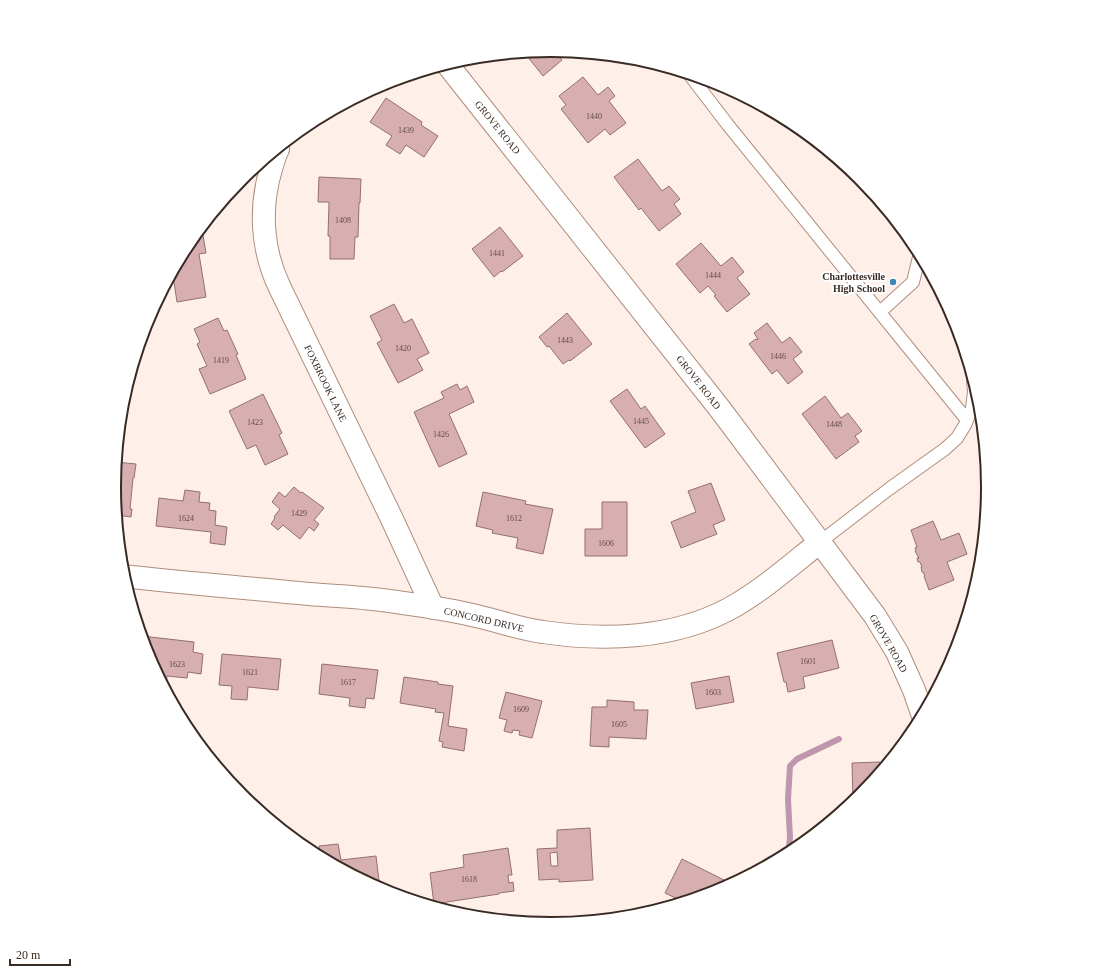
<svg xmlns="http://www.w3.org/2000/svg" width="1103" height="975" font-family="Georgia,serif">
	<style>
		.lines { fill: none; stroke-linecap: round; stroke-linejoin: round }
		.stream { stroke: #be96ad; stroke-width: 6 }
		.building { fill: #d8afb0; stroke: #946f70; fill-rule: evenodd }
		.service-casing { stroke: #af8e7c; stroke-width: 14 }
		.minor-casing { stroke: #af8e7c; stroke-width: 24 }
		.tertiary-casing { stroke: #af8e7c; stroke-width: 24 }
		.path { stroke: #9b8d85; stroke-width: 2.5; stroke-dasharray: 4 2; stroke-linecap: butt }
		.service { stroke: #fff; stroke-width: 12 }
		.minor { stroke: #fff; stroke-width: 22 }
		.tertiary { stroke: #fff; stroke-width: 22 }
		.poi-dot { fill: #3d86ba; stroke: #fff; stroke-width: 1.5 }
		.labels { text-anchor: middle; stroke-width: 4; stroke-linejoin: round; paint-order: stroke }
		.number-label { font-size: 8px; fill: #604c46 }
		.street-label { font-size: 10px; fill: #382b23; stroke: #fff }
		.poi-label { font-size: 10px; font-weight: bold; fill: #382b23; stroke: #fff; text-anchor: end }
		.rim { fill: none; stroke: #382b23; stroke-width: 2 }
	</style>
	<rect width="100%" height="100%" fill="#fef0e8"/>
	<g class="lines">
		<path class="stream" d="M 788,855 L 790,838 L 788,799 L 790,766 L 797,759 L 839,739"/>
	</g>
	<path class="building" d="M 552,50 L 554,50 L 562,60 L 543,76 L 527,56 L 524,58 L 520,53 Z
		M 583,77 L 598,95 L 608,87 L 615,96 L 609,101 L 626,123 L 610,135 L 605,129 L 588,143 L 561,109 L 566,105 L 559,96 Z
		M 386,98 L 422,122 L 421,125 L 438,136 L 424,157 L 406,145 L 400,154 L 386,145 L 392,136 L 370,122 Z
		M 638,159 L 662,191 L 669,186 L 680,199 L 674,204 L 681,214 L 659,231 L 641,208 L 639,210 L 614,177 Z
		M 319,177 L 361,179 L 360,203 L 359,203 L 358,237 L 355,237 L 354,259 L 330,259 L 330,236 L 328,236 L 329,202 L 318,202 Z
		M 500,227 L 523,256 L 502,272 L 501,271 L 494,277 L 472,249 Z
		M 201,229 L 202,229 L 206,253 L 199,254 L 206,297 L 177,302 L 174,282 L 167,283 L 188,244 Z
		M 701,243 L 721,266 L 732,257 L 744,272 L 737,278 L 750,294 L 727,312 L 714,296 L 716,295 L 708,286 L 700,293 L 676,264 Z
		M 394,304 L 404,323 L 412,319 L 429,353 L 417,359 L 423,370 L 398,383 L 377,343 L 382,340 L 370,316 Z
		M 567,313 L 592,344 L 570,361 L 569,360 L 563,364 L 549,346 L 547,347 L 539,337 Z
		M 218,318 L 224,331 L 227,330 L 238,354 L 236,355 L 246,379 L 210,394 L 199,369 L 207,366 L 197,344 L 200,342 L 194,329 Z
		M 767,323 L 782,343 L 790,337 L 802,352 L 793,359 L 803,372 L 788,384 L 777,370 L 772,374 L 749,344 L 756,339 L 757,340 L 758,339 L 754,333 Z
		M 457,384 L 460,390 L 467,386 L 474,402 L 449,414 L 467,454 L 439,467 L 414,412 L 444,398 L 441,392 Z
		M 627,389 L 641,409 L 645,406 L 665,434 L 645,448 L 610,401 Z
		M 263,394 L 282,433 L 279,435 L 288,454 L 265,465 L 256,445 L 247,449 L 229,411 Z
		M 825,396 L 841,418 L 848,413 L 862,431 L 855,436 L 859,442 L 836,459 L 802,414 Z
		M 116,462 L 136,464 L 134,478 L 133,478 L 130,509 L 132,509 L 131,517 L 117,515 L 116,507 L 117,497 L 115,497 L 114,487 Z
		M 711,483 L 725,520 L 713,525 L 717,534 L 681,548 L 671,522 L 696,512 L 688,491 Z
		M 294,487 L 301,493 L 302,492 L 324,508 L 314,520 L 319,524 L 314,531 L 309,527 L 300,539 L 283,525 L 278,530 L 271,524 L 275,518 L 274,517 L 280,509 L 272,502 L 279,492 L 285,497 Z
		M 185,490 L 200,492 L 199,502 L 210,503 L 209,510 L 216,511 L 215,525 L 227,527 L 225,545 L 210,543 L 211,532 L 156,526 L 159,498 L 183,501 Z
		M 483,492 L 526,501 L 525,504 L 553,509 L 543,554 L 516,548 L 518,538 L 492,533 L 493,530 L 476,526 Z
		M 602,502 L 627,502 L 627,556 L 585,556 L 585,529 L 602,529 Z
		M 933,521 L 941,540 L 959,533 L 967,554 L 947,562 L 954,580 L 929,590 L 924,576 L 925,576 L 923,572 L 922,572 L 921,567 L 922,567 L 920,562 L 918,562 L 917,558 L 919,558 L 915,551 L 916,551 L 915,548 L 917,547 L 911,530 Z
		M 142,636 L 194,642 L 193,652 L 203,654 L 201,674 L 188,672 L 187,678 L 167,676 L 166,689 L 147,655 Z
		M 832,640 L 839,668 L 803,677 L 805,688 L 788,692 L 786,682 L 784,682 L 777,653 Z
		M 222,654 L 281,659 L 278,690 L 248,687 L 247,700 L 231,699 L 232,686 L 219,685 Z
		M 322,664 L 378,670 L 374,699 L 366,698 L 365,708 L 349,706 L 350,698 L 319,694 Z
		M 729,676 L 734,702 L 696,709 L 691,683 Z
		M 404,677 L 438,682 L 438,684 L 453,686 L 448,726 L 467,729 L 464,751 L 442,747 L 443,742 L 439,741 L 444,713 L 435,712 L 436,709 L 400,703 Z
		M 506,692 L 542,701 L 532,738 L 519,735 L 520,731 L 513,730 L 512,733 L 504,731 L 507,720 L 499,718 Z
		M 607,700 L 634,702 L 634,710 L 648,710 L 646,739 L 609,737 L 609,747 L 590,746 L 592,707 L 607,707 Z
		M 880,762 L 880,774 L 861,797 L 853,804 L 852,763 Z
		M 590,828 L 593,880 L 559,882 L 559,879 L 539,880 L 537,849 L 557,848 L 557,830 ZM 557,852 L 558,866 L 551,866 L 550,853 Z
		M 338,844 L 341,860 L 376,856 L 380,889 L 321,858 L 319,846 Z
		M 508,848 L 512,875 L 508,875 L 509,883 L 513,882 L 514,891 L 499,893 L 499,894 L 434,904 L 430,873 L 464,867 L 463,855 Z
		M 682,859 L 728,882 L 725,889 L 719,892 L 694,899 L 689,897 L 687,901 L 684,902 L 665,893 Z"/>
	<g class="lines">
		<g class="service-casing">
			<path id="service" d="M 689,74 L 728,125 L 967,420
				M 880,312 L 913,282 L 920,253
				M 820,542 L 889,489 L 945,449 L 957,438 L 965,425 L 972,408 L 974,392 L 973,379"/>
		</g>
		<g class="minor-casing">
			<path id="minor" d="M 278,149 C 275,155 273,162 271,169 C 259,209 262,251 280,288 L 391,517 L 433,608
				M 123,576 C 185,583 247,588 309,594 C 333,596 358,597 382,600 C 412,604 442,608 472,615 C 496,620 519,629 543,632 C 604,641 673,639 729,609 C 762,591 791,565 820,542"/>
		</g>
		<g class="tertiary-casing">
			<path id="tertiary" d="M 447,64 L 720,409 L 875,616 L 897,652 L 914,690 L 923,716"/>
		</g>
		<path class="path" d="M 979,433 L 984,438"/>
		<use href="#service" class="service"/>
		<use href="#minor" class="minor"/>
		<use href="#tertiary" class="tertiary"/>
	</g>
	<circle class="poi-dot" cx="893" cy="282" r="4"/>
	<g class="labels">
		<g class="number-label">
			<text x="594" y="119">1440</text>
			<text x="406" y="133">1439</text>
			<text x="343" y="223">1408</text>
			<text x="497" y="256">1441</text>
			<text x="713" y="278">1444</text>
			<text x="565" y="343">1443</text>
			<text x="403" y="351">1420</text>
			<text x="778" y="359">1446</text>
			<text x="221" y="363">1419</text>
			<text x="641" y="424">1445</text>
			<text x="255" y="425">1423</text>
			<text x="834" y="427">1448</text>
			<text x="441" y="437">1426</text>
			<text x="299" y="516">1429</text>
			<text x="186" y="521">1624</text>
			<text x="514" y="521">1612</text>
			<text x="606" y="546">1606</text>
			<text x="808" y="664">1601</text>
			<text x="177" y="667">1623</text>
			<text x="250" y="675">1621</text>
			<text x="348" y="685">1617</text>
			<text x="713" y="695">1603</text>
			<text x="521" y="712">1609</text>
			<text x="619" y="727">1605</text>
			<text x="469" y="882">1618</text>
		</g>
		<g class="street-label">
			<text transform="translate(498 127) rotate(51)" y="4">GROVE ROAD</text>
			<text transform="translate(699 382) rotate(52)" y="4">GROVE ROAD</text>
			<text transform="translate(326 383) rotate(64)" y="4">FOXBROOK LANE</text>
			<text transform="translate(484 619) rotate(13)" y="4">CONCORD DRIVE</text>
			<text transform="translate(889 643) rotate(60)" y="4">GROVE ROAD</text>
		</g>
		<g class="poi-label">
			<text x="885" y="280">Charlottesville<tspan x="885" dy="12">High School</tspan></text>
		</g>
	</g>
	<path d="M0 0H1103V975H0ZM121 487a430 430 0 1 1 860 0a430 430 0 1 1-860 0Z" fill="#fff" fill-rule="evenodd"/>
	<path class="rim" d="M121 487a430 430 0 1 1 860 0a430 430 0 1 1-860 0Z"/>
	<path d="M10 959v6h60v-6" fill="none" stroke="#382b23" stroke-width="2"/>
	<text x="16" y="959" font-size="12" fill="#382b23" stroke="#ffffff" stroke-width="3" paint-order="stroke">20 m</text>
</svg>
